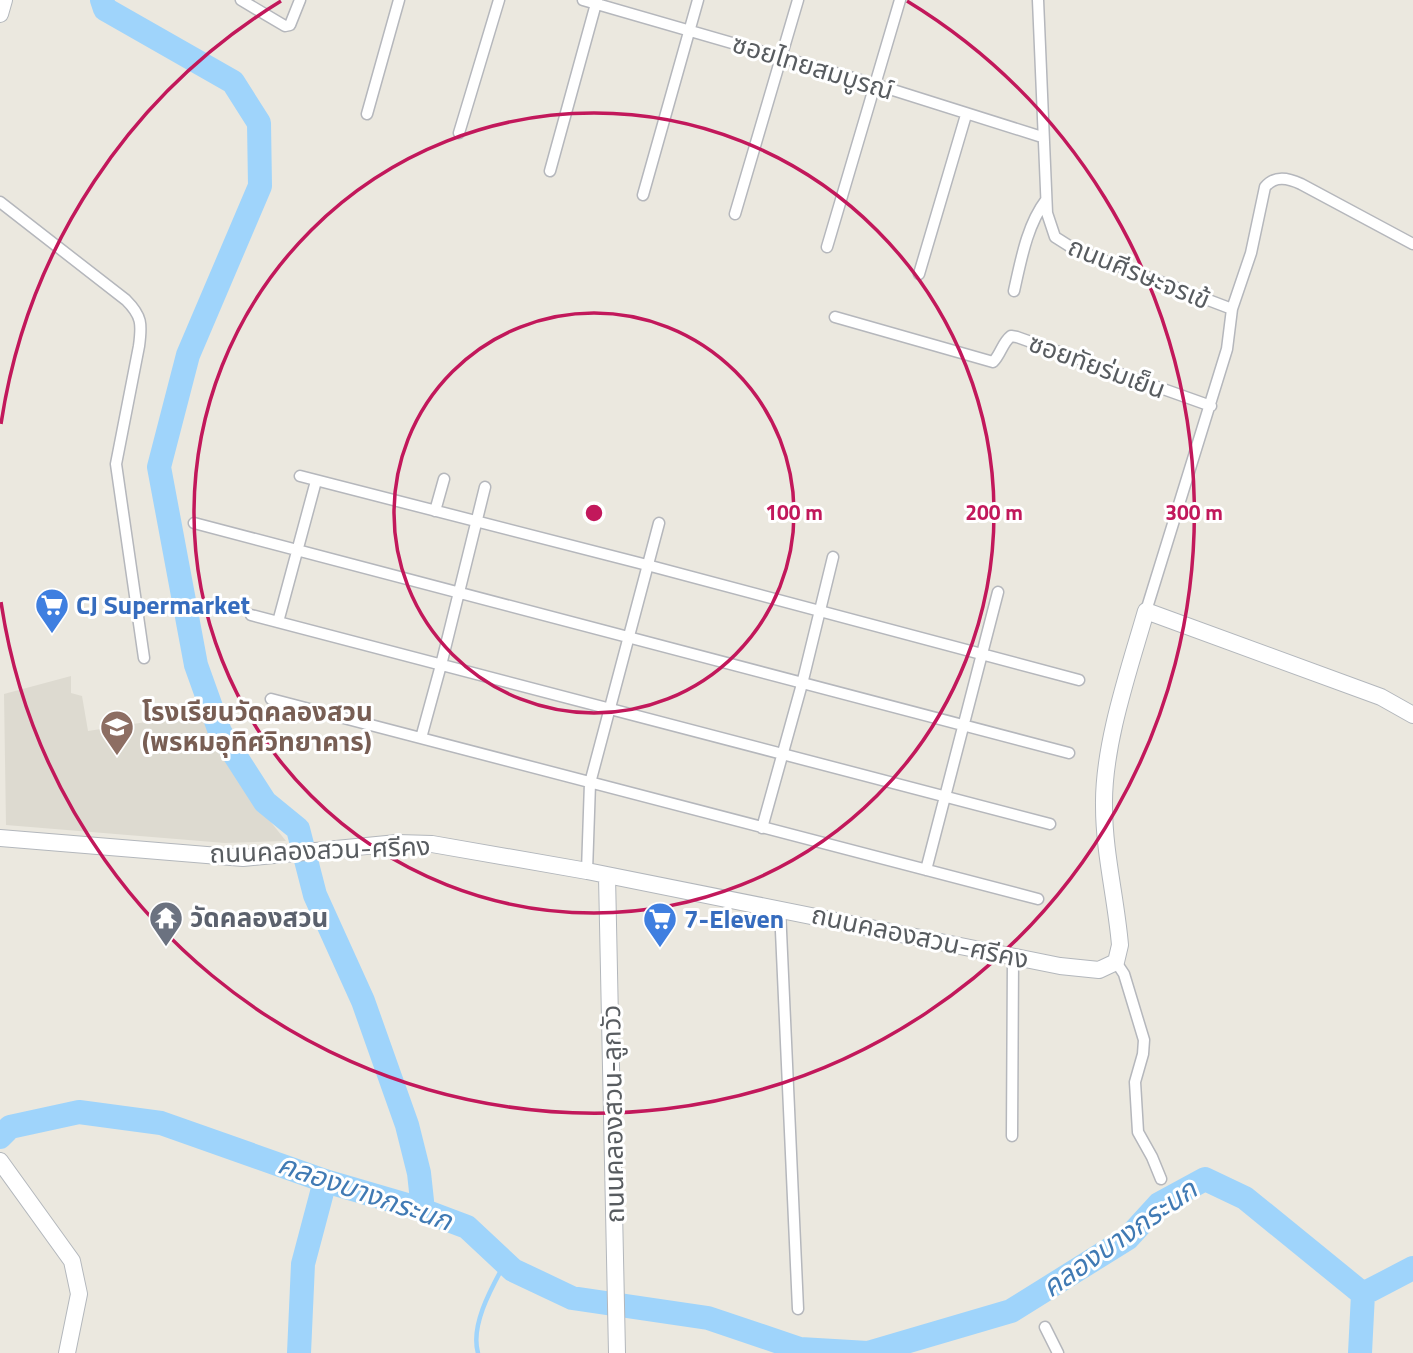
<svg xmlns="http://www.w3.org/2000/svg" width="1413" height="1353" font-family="'Titillium Web','Noto Sans Thai',sans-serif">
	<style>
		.education { fill: #dddad0 }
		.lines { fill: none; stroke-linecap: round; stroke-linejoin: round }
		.stream { stroke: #9fd4fb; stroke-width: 4.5 }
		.river { stroke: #9fd4fb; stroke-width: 24 }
		.street-casing { stroke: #b5b7bc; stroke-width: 13 }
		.secondary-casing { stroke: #b3b7bc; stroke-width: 18 }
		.street { stroke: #fff; stroke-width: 10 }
		.secondary { stroke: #fff; stroke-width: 16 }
		.ring { fill: none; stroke: #c2185b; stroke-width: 3.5 }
		.labels { text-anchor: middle; stroke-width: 6; stroke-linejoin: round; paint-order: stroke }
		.street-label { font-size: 26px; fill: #585c60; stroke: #fff }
		.shop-label { font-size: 26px; font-weight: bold; fill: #366cbe; stroke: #fff; text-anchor: start }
		.education-label { font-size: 26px; font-weight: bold; fill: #785e54; stroke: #fff; text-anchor: start }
		.worship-label { font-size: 26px; font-weight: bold; fill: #5b616d; stroke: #fff; text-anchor: start }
		.water-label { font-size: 28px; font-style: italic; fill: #407ab4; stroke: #fff }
		.centre { fill: #c2185b; stroke: #fff; stroke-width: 3.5 }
		.ring-label { font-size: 21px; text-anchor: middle; font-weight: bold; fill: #c2185b; stroke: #fff; stroke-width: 6; stroke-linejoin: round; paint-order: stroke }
	</style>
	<rect width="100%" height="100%" fill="#ebe8df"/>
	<path class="education" d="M 71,676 L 71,693 L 82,696 L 88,731 L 204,713 L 215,728 L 246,791 L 286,841 L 225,843 L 6,825 L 4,694 Z"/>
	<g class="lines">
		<path class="stream" d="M 478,1353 C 470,1325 492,1287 505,1263"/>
		<path class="river" d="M 102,0 L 105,9 L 233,82 L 259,123 L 260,186 L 188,355 L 159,467 L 196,665 L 220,732 L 265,802 L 298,829 L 315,895 L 363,1001 L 407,1125 L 419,1173 L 423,1210
			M 0,1137 L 10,1127 L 79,1112 L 161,1123 L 325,1181 L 414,1207 L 467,1227 L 513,1270 L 572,1298 L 708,1318 L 800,1349 L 868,1353 L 1011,1311 L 1128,1238 L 1159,1204 L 1205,1179 L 1245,1198 L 1363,1294 L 1360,1353
			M 1363,1294 L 1413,1268
			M 299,1353 L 303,1264 L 325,1181"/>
		<g class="street-casing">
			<path id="street" d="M 241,0 L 285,26 L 290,25 L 300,0
				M 583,0 L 874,84 L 1042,137
				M 1038,0 L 1047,213 L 1055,237 L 1074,249 L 1232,309 L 1227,349 L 1146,611
				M 367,114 L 399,0
				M 459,133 L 499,0
				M 550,171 L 597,0
				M 643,195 L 698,0
				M 0,202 L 126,300 C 142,316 142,324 139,346 L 116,464 L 144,658
				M 735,214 L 798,0
				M 827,247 L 900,0
				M 919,274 L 966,115
				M 1014,291 C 1021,260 1027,225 1046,200
				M 1232,309 L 1251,253 L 1265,187 C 1275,175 1288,178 1301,184 L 1413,244
				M 835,317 L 993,362 C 1001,354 1002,343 1011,336 L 1017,337 L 1211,406
				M 300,476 L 647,565 L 1079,680
				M 435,511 L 444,479
				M 194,523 L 1069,753
				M 251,615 L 1050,824
				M 278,622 L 316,481
				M 271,699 L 1038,899
				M 421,738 L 441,665 L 485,487
				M 762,828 L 802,684 L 833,557
				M 926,870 L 998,592
				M 587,871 L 590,783 L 659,523
				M 780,909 L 798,1309
				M 1116,962 L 1124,974 L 1144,1040 L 1143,1054 L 1135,1082 L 1138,1132 L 1152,1157 L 1161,1179
				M 1012,1136 L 1013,957
				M 1045,1327 L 1058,1353"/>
		</g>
		<g class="secondary-casing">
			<path id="secondary" d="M 0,14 L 4,0
				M 0,838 L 243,858 L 397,843 L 432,844 L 587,871 L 1060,966 L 1099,970 L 1116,962 L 1120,945 C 1116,898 1104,853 1104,806 C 1103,745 1129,670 1146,611 L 1381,697 L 1413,715
				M 607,876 L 617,1353
				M 0,1161 L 72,1261 L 79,1294 L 67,1353"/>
		</g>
		<use href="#street" class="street"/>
		<use href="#secondary" class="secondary"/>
	</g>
	<g class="ring">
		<circle cx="594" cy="513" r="200"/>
		<circle cx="594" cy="513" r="400"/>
		<path d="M1 424A600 600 0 0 1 281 1M907 1A600 600 0 1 1 1 602"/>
	</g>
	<defs>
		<g id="supermarket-pin" transform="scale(1.75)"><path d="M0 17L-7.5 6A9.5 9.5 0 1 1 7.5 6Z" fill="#3f7fe0" stroke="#fff"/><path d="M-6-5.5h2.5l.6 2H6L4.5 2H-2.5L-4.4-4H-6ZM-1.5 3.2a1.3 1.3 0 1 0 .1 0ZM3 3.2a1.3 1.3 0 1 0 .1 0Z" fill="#fff"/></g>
		<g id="school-pin" transform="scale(1.75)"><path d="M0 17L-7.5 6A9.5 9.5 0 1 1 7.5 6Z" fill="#8d6e63" stroke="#fff"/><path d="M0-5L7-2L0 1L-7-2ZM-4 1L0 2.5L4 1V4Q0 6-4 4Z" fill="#fff"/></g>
		<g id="temple-pin" transform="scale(1.75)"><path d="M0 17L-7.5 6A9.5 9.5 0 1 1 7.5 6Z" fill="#6b7280" stroke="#fff"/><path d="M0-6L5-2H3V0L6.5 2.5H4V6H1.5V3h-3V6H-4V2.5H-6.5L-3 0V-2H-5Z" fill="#fff"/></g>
	</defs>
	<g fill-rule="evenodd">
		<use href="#supermarket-pin" x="52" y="605"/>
		<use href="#school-pin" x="117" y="727"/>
		<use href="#temple-pin" x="166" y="918"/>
		<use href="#supermarket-pin" x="660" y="919"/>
	</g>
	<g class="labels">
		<g class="street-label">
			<text transform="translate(813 67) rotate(17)" y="9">ซอยไทยสมบูรณ์</text>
			<text transform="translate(1139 273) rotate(22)" y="9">ถนนศีรษะจรเข้</text>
			<text transform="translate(1097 366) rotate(20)" y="9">ซอยทัยร่มเย็น</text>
			<text transform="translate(320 850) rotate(-2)" y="9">ถนนคลองสวน-ศรีคง</text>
			<text transform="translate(920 937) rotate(12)" y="9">ถนนคลองสวน-ศรีคง</text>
			<text transform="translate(613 1114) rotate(-91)" y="9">ถนนคลองสวน-ลูกวัว</text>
		</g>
		<g class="shop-label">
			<text x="76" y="614">CJ Supermarket</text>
			<text x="684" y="928">7-Eleven</text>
		</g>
		<g class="education-label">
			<text x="142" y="721">โรงเรียนวัดคลองสวน<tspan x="142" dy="30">(พรหมอุทิศวิทยาคาร)</tspan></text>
		</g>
		<g class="worship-label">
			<text x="190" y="927">วัดคลองสวน</text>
		</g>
		<g class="water-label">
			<text transform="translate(365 1192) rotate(19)" y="10">คลองบางกระนก</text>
			<text transform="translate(1119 1238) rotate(-35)" y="10">คลองบางกระนก</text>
		</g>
	</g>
	<circle cx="594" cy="513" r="10" class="centre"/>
	<g class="ring-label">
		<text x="794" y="520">100 m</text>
		<text x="994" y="520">200 m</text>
		<text x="1194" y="520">300 m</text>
	</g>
</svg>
